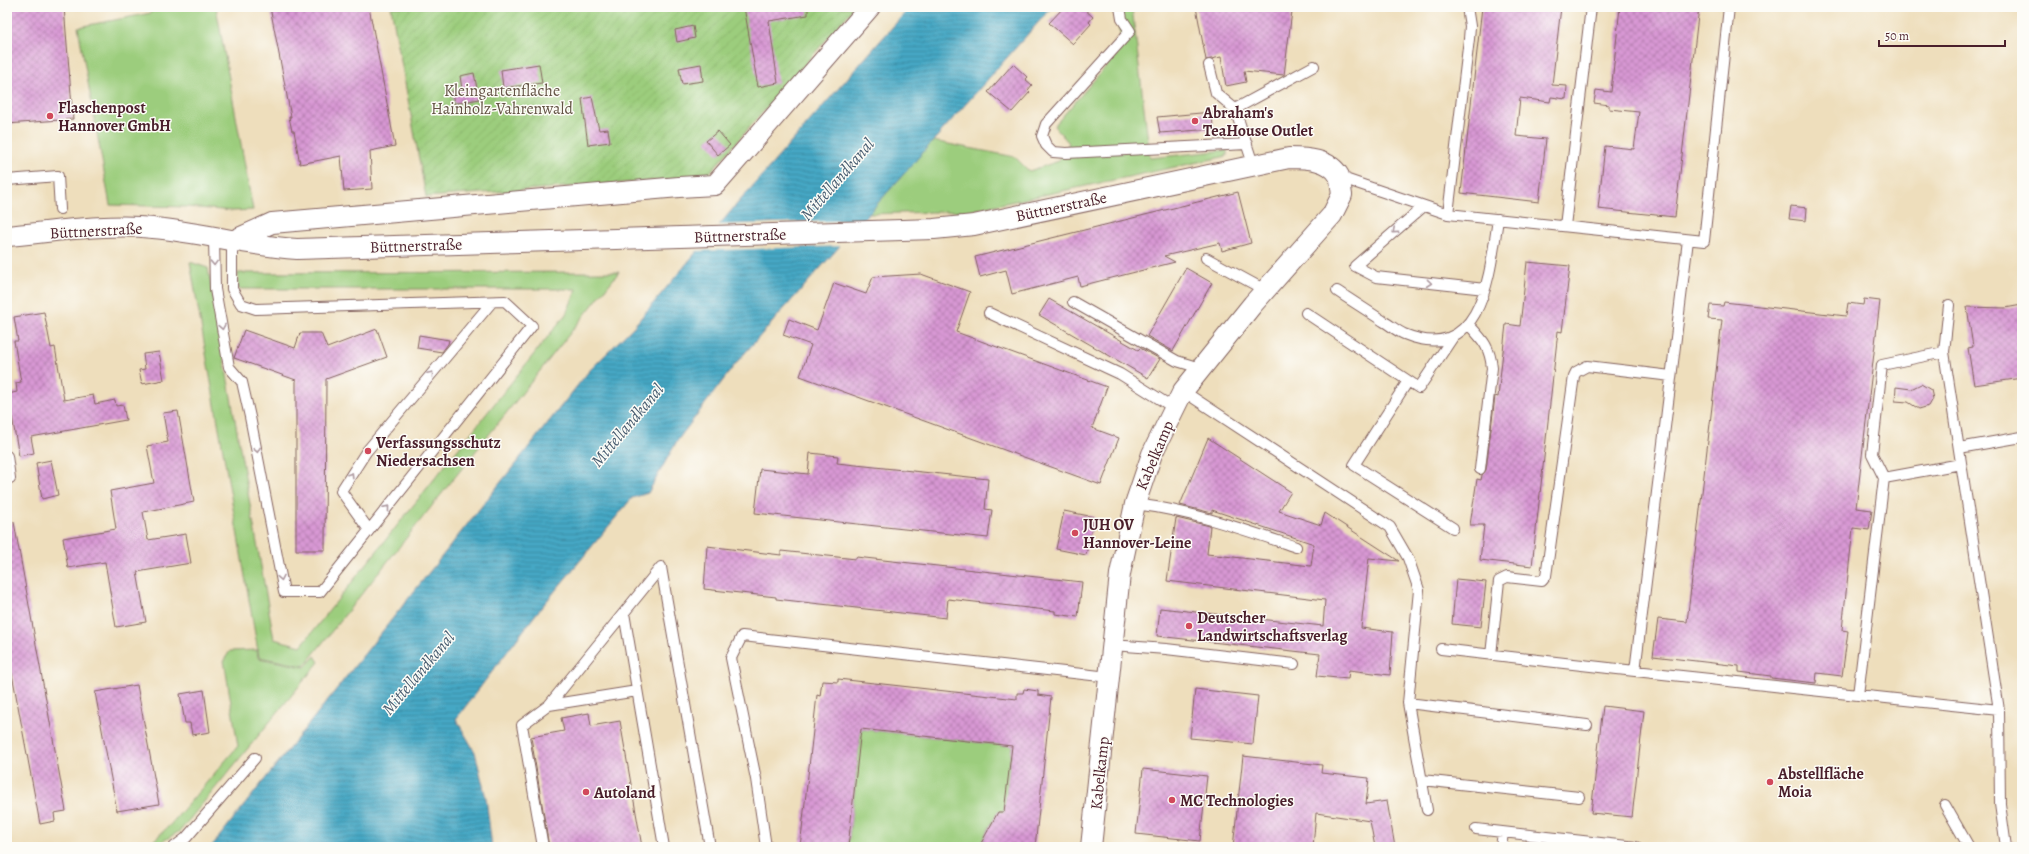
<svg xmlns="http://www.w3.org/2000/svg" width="2029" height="854" font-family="Alegreya,serif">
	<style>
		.green { fill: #9ccd7d; stroke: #737654 }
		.garden { fill: url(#garden-furrows); stroke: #737654 }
		.water { fill: url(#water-rules); stroke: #476378 }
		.pier { fill: #eedebc }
		.building { fill: url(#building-cross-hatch) }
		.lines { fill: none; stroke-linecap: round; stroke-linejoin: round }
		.lane-casing { stroke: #83625e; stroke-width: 12 }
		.street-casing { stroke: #83625e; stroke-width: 22 }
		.lane { stroke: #fff; stroke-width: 10 }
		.street { stroke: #fff; stroke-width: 20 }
		.oneway { stroke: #ae9aa0 }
		.poi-dot { fill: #d1495b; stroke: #fdfcf7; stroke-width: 1.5 }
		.labels { text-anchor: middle; stroke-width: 3; stroke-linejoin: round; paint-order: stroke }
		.park-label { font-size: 16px; fill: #635344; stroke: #fdfcf7 }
		.poi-label { font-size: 16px; font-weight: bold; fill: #4a1f2b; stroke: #fdfcf7; text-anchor: start }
		.street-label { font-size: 16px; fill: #4a1f2b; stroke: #fdfcf7 }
		.water-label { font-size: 17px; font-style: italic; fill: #475c70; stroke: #fdfcf7 }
	</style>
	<defs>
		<pattern id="garden-furrows" width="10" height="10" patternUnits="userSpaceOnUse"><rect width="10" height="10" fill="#9ccd7d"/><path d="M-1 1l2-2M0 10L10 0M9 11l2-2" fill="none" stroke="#88b06c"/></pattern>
		<pattern id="water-rules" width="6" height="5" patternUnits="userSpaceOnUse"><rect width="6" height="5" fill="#44a7c4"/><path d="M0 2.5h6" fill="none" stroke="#3b879f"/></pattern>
		<pattern id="building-cross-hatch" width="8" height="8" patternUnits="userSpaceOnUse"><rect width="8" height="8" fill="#d898d4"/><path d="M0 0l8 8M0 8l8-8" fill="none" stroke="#b17bac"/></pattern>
	</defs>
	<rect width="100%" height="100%" fill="#fdfcf7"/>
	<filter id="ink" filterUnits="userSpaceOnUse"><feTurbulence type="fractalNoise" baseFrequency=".025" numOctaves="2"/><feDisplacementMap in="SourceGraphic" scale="8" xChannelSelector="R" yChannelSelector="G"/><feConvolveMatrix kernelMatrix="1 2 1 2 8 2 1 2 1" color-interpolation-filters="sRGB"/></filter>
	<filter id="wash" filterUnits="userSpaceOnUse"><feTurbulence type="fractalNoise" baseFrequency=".012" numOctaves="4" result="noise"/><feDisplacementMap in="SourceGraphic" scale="16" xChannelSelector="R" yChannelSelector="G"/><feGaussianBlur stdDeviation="0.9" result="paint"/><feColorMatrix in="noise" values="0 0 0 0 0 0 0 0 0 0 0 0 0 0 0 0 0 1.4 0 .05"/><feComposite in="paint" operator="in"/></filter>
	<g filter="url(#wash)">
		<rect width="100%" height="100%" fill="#eedebc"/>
		<path class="green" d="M 151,7 L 216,7 L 253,210 L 233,211 L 187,207 L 110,205 L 78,27 L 151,13 Z
			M 1114,7 L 1132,7 L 1150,158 L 1227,150 L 1227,156 L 968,211 L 868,214 L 933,141 L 1015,157 L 1029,171 L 1059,161 L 1069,143 L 1054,126 L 1123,47 Z
			M 190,262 L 208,268 L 274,639 L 301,646 L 566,314 L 577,289 L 238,289 L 238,273 L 619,272 L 304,666 L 259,657 Z
			M 257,650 L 258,658 L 305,667 L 315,656 L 319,662 L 180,831 L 153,847 L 148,846 L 171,824 L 238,746 L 224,660 L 230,651 Z
			M 861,729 L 1012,746 L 1004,812 L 998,812 L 979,847 L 848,847 Z"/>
		<path class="garden" d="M 391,7 L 855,7 L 706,177 L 426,197 Z"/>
		<path class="water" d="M 910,7 L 1052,7 L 737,362 L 677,441 L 648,493 L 632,498 L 536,614 L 456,719 L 475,752 L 486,798 L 492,847 L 211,847 L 589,371 L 634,326 L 736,205 Z"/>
		<path class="pier" d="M 866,220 L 842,246 L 694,251 L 717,225 Z"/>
		<g id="blocks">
			<path class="building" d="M 7,7 L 64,7 L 73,119 L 7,124 Z
				M 270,7 L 369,7 L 395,146 L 370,151 L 372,189 L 344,191 L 341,156 L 300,164 L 294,131 L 292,131 L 289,117 L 291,117 Z
				M 744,7 L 808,7 L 808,15 L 769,21 L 778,83 L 758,87 Z
				M 1064,7 L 1082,7 L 1093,17 L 1089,22 L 1091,24 L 1073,44 L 1049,23 Z
				M 1196,7 L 1260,7 L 1292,11 L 1284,75 L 1244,71 L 1246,82 L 1226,86 L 1221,57 L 1206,60 Z
				M 1482,7 L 1561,7 L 1552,85 L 1567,86 L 1566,99 L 1551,97 L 1550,102 L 1520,98 L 1516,136 L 1546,139 L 1539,202 L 1461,193 Z
				M 1620,7 L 1699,7 L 1675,217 L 1598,209 L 1605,146 L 1634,149 L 1639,112 L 1609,109 L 1609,105 L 1594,103 L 1596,90 L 1611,92 Z
				M 693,26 L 695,38 L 677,42 L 675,30 Z
				M 539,64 L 542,83 L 503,88 L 501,70 Z
				M 701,64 L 703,81 L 682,84 L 679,68 Z
				M 1013,64 L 1027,77 L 1025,79 L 1032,85 L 1028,90 L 1030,92 L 1012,112 L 988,92 Z
				M 474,73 L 479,99 L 454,104 L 452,91 L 462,89 L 460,76 Z
				M 592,97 L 599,130 L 608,129 L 610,142 L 588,145 L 582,99 Z
				M 1212,112 L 1213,129 L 1160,133 L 1157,117 Z
				M 718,131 L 730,145 L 718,155 L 706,141 Z
				M 1238,192 L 1251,243 L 1222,251 L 1220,243 L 1164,256 L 1175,262 L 1080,286 L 1078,277 L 1012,294 L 1006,270 L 980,277 L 975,257 Z
				M 1791,206 L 1807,208 L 1806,221 L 1789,219 Z
				M 1527,262 L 1570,266 L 1562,332 L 1558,331 L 1532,566 L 1480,560 L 1484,525 L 1470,525 L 1477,479 L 1481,480 L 1482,475 L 1486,470 L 1495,396 L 1498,397 L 1506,324 L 1520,326 Z
				M 1186,268 L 1212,283 L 1173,351 L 1147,336 Z
				M 921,274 L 970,292 L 956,332 L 1107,387 L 1092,428 L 1119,438 L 1101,485 L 800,376 L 811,345 L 783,335 L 789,319 L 817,330 L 834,283 L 866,294 L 873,277 Z
				M 1049,299 L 1138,350 L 1140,348 L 1160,359 L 1148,378 L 1039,315 Z
				M 1864,299 L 1880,301 L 1856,508 L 1872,510 L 1869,530 L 1853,528 L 1842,630 L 1848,631 L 1842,676 L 1817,673 L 1816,683 L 1771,678 L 1771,676 L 1739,672 L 1739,666 L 1653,656 L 1658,619 L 1687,622 L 1722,320 L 1708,319 L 1710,305 L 1723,306 L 1724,302 L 1846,316 L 1848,303 L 1863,305 Z
				M 2022,305 L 2022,378 L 1974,385 L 1968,348 L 1973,347 L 1967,307 L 2005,308 Z
				M 44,312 L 51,348 L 55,347 L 64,400 L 93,395 L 95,404 L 115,400 L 116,406 L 123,405 L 126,420 L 31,437 L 34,453 L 19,456 L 8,394 L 17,392 L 16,383 L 21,382 L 14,341 L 18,341 L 14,317 Z
				M 377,329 L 387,357 L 326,379 L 325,550 L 296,550 L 296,380 L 234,358 L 244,330 L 295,348 L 300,333 L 321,333 L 327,348 Z
				M 419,335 L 449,340 L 448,344 L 442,352 L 417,348 Z
				M 159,352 L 164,380 L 142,384 L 139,370 L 145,369 L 143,354 Z
				M 1921,384 L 1931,390 L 1933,399 L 1929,406 L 1919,409 L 1908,402 L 1895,401 L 1896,387 L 1911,389 Z
				M 178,411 L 194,502 L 143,512 L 148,540 L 186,534 L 191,563 L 137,572 L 146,622 L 116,627 L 105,562 L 68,568 L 63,538 L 116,529 L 110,491 L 154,483 L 147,446 L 168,442 L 163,413 Z
				M 1208,438 L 1291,492 L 1279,511 L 1321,525 L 1325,513 L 1399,561 L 1369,558 L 1361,628 L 1393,632 L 1390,675 L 1349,670 L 1348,679 L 1317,676 L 1320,654 L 1157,636 L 1160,608 L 1323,626 L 1325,600 L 1167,581 L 1176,518 L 1210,526 L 1207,554 L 1311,566 L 1314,544 L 1212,510 L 1212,513 L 1180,505 Z
				M 810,453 L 838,456 L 837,463 L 988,479 L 985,509 L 992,510 L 988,538 L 755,513 L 760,469 L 808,474 Z
				M 51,460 L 58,495 L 42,499 L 36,463 Z
				M 1064,511 L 1094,517 L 1086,555 L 1056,549 Z
				M 14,522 L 66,811 L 54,813 L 55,821 L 40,824 L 7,647 L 7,523 Z
				M 707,546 L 781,555 L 781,551 L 856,559 L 856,557 L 1082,582 L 1078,617 L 1055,614 L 1055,611 L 948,599 L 946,618 L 776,599 L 776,597 L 704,589 Z
				M 1456,579 L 1486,582 L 1481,627 L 1452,624 Z
				M 838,679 L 1017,699 L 1017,693 L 1023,693 L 1024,689 L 1038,691 L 1038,695 L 1051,697 L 1035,847 L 979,847 L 998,812 L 1004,812 L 1012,746 L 861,729 L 848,847 L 800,847 L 817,695 L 820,696 L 822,681 L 838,682 Z
				M 137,685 L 159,804 L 117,811 L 95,692 Z
				M 1195,689 L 1258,696 L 1253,744 L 1190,738 Z
				M 204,690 L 210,732 L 192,735 L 190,723 L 185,723 L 180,694 Z
				M 1603,706 L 1644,711 L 1632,817 L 1591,813 Z
				M 589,713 L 591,726 L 620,721 L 642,847 L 549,847 L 531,737 L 564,731 L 561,718 Z
				M 1243,756 L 1322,765 L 1321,773 L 1369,778 L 1366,804 L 1387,801 L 1395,847 L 1375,847 L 1370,821 L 1316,813 L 1313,847 L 1233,847 Z
				M 1143,769 L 1207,776 L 1200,841 L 1136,834 Z"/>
		</g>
	</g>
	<g filter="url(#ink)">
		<use href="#blocks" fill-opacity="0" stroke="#83625e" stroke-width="1"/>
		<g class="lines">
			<g class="lane-casing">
				<path id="lane" d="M 1120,7 L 1122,19 L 1130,31 L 1046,124 L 1042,136 L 1046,145 L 1053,152 L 1066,153 L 1247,144
					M 1209,65 L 1216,93 L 1235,109
					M 1253,164 L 1235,109 L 1314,66
					M 7,180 L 58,176 L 60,209
					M 1340,182 L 1348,180 L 1448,214 L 1704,241 L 1729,7
					M 1424,206 L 1355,266 L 1376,277 L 1485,289
					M 1448,214 L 1469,39 L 1470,26 L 1467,7
					M 1565,226 L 1591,7
					M 214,237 L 215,289 L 229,367 L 242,382 L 250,417 L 284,592 L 320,592 L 532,326 L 505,301 L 256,309 L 241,304 L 232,289 L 232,241
					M 1206,258 L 1265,290
					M 1337,291 C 1352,301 1368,311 1383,321 C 1390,325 1397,331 1404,334 C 1483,366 1490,272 1498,219
					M 1073,302 L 1177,361 L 1200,368
					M 1949,305 L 1944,352 L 1999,710 L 2000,804 L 2006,847
					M 989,313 L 1120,374 L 1174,408
					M 1306,313 L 1419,388 L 1453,337
					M 1469,325 C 1483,340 1490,347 1492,368 L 1480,469
					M 1408,381 L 1354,465 L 1453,528
					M 1183,391 L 1390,527 L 1408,558 L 1419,590 L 1408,703 L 1427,810
					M 1959,448 L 2022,437
					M 7,456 L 10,478 L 7,479
					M 1884,478 L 1872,454 L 1882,365 L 1944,352
					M 1135,504 C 1192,511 1242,529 1296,547
					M 369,530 L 341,491 L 366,452 L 492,302
					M 624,613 L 664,847
					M 1112,645 L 1166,649 L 1294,664
					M 1441,649 L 1635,671 L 1688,240
					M 1491,655 L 1499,581 L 1507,577 L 1542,581 L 1546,576 L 1574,376 L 1576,372 L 1587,366 L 1671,376
					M 1635,671 L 1858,695 L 1884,478 L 1961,464
					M 1858,695 L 1999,710
					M 1408,703 L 1587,725
					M 549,705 L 637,691
					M 1422,780 L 1579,797
					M 1945,805 L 1969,847
					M 1476,829 L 1636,847
					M 174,847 L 186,838 L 255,758
					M 543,847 L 522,725 L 549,705 L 661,567 L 710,847
					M 766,847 L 756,779 L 731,658 L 742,636 L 1109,677
					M 1501,847 L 1503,833"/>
			</g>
			<g class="street-casing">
				<path id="street" d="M 7,236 C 53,232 107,223 153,228 C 201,232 248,246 297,249 L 934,229 L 974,225 L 1289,158 C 1306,158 1330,159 1339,176 C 1341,181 1341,190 1342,195 L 1332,215 L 1253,304 L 1183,391 L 1152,454 L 1135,504 L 1120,574 L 1091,847
					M 232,241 L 272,223 L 679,187 L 715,185 L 870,7"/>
			</g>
			<use href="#lane" class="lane"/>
			<use href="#street" class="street"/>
		</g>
		<defs><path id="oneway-chevron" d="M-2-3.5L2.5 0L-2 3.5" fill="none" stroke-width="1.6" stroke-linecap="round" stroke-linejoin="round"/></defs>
		<g class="oneway">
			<use href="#oneway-chevron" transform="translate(1395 231) rotate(139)"/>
			<use href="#oneway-chevron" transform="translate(214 263) rotate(88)"/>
			<use href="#oneway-chevron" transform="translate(1429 283) rotate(6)"/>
			<use href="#oneway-chevron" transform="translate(222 327) rotate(80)"/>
			<use href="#oneway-chevron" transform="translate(431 374) rotate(-50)"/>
			<use href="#oneway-chevron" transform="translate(257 450) rotate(79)"/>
			<use href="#oneway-chevron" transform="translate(351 475) rotate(-57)"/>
			<use href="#oneway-chevron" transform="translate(387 508) rotate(-51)"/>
			<use href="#oneway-chevron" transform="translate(281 578) rotate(79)"/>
		</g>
	</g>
	<g class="poi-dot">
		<circle cx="50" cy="116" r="4"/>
		<circle cx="1195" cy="121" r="4"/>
		<circle cx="368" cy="451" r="4"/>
		<circle cx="1075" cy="533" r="4"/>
		<circle cx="1189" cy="626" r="4"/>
		<circle cx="1770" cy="782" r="4"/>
		<circle cx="586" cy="792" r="4"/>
		<circle cx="1172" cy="800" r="4"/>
	</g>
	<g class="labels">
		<g class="park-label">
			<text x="502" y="96">Kleingartenfläche<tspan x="502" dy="18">Hainholz-Vahrenwald</tspan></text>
		</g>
		<g class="poi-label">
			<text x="58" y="113">Flaschenpost<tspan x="58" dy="18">Hannover GmbH</tspan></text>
			<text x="1203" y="118">Abraham's<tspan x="1203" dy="18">TeaHouse Outlet</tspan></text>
			<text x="376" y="448">Verfassungsschutz<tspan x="376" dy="18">Niedersachsen</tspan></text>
			<text x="1083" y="530">JUH OV<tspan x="1083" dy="18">Hannover-Leine</tspan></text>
			<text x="1197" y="623">Deutscher<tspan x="1197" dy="18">Landwirtschaftsverlag</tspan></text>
			<text x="1778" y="779">Abstellfläche<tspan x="1778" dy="18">Moia</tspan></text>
			<text x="594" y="798">Autoland</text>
			<text x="1180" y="806">MC Technologies</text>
		</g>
		<g class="street-label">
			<text transform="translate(1061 206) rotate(-12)" y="6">Büttnerstraße</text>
			<text transform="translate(96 230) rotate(-3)" y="6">Büttnerstraße</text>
			<text transform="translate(740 235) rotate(-2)" y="6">Büttnerstraße</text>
			<text transform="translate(416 245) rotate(-2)" y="6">Büttnerstraße</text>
			<text transform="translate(1154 455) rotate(-67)" y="6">Kabelkamp</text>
			<text transform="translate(1099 773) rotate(-84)" y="6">Kabelkamp</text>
		</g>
		<g class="water-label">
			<text transform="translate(837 179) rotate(-49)" y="6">Mittellandkanal</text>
			<text transform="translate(627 425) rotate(-50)" y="6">Mittellandkanal</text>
			<text transform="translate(418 673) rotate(-50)" y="6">Mittellandkanal</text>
		</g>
	</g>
	<rect width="2029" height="854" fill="none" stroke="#fdfcf7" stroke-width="24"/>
	<path d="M1879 40v6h126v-6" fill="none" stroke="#4a1f2b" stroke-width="2"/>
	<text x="1885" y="40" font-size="12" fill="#4a1f2b" stroke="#fdfcf7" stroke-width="3" paint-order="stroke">50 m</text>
</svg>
